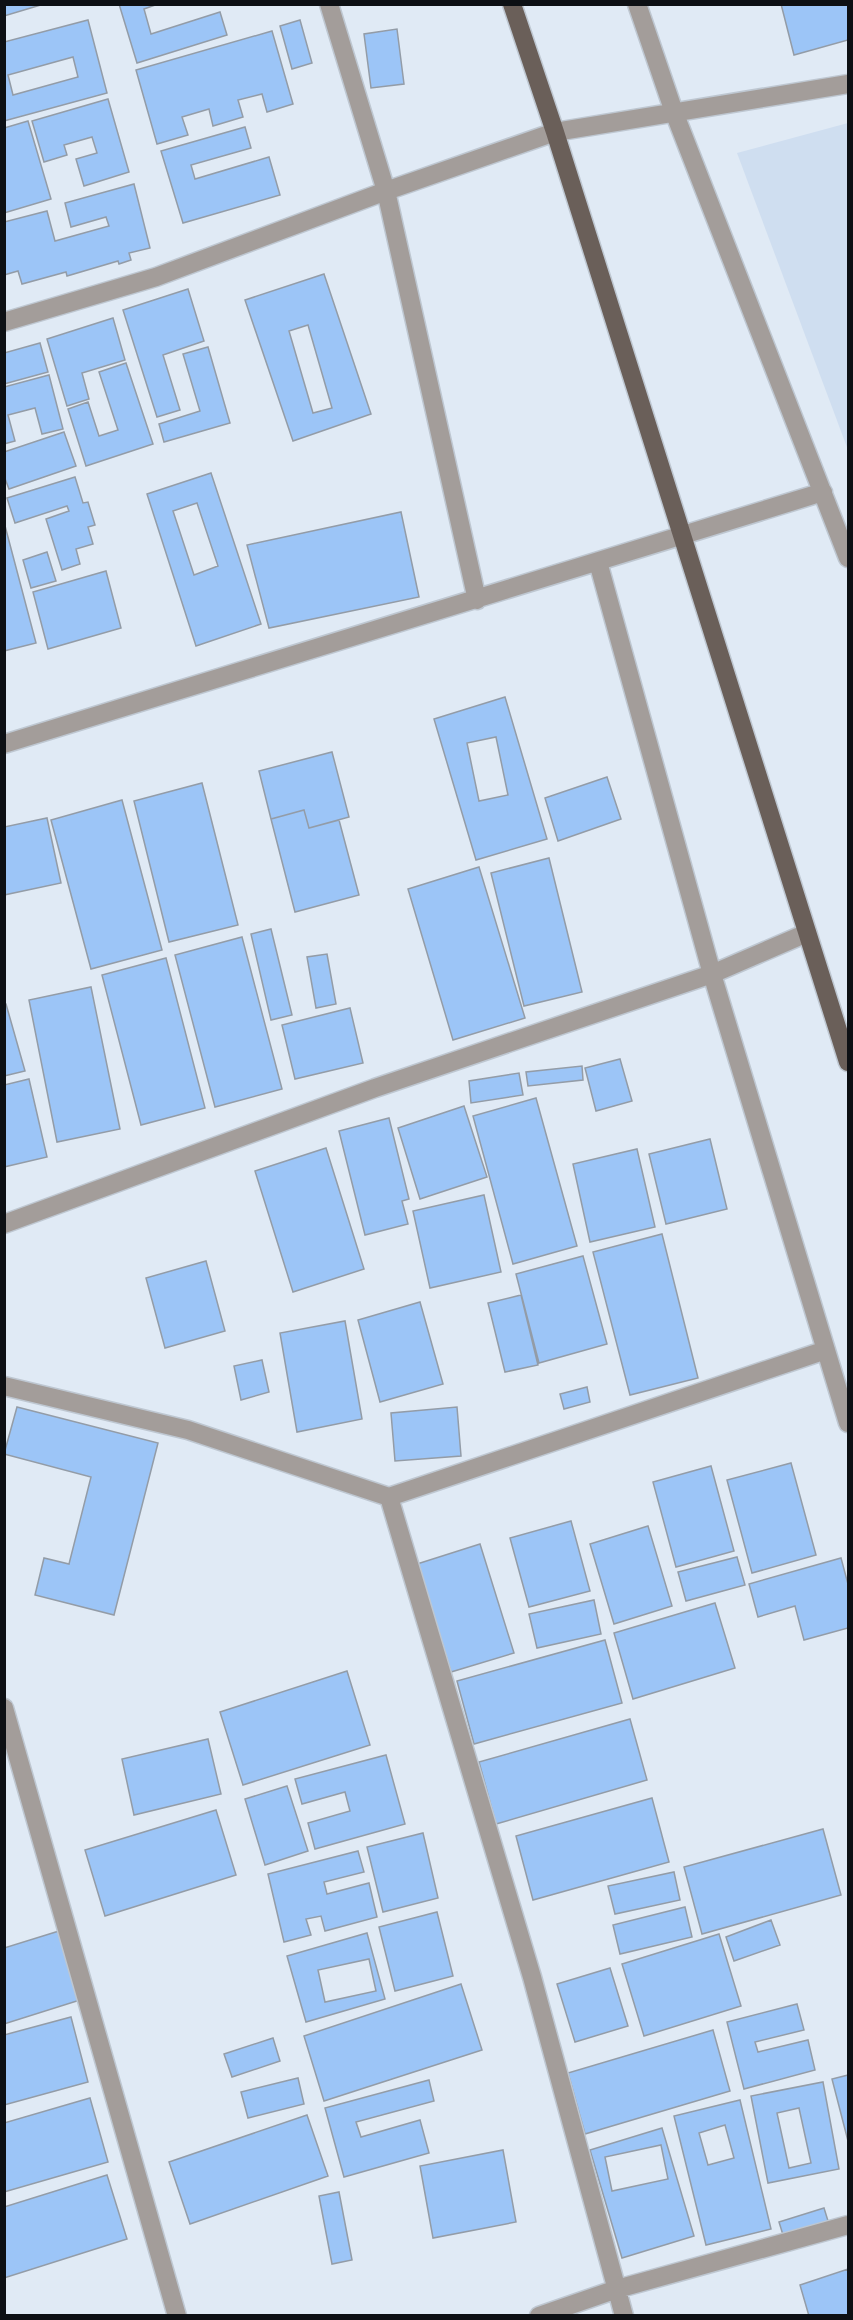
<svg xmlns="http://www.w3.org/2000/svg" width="853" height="2320" font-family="Commissioner,sans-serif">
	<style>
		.built { fill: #cfdef0 }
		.building { fill: #9cc5f7; stroke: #939ca7; stroke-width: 1.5; fill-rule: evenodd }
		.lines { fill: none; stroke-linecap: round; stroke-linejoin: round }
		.minor-casing { stroke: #bec7d1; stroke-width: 21 }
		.major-casing { stroke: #bec7d1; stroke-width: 21 }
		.minor { stroke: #a39d9a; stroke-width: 18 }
		.major { stroke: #6a5f59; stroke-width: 18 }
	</style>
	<rect width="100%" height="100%" fill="#e0eaf5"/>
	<path class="built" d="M 848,123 L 848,450 L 737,153 Z"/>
	<path class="building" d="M 4,4 L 44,4 L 4,16 Z
		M 119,4 L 158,4 L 144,9 L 151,34 L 220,12 L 227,35 L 137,63 Z
		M 781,4 L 848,4 L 848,40 L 794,55 Z
		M 88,20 L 107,93 L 4,121 L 4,42 ZM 73,57 L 78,77 L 13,95 L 8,75 Z
		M 300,20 L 312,63 L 292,69 L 280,26 Z
		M 397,29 L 404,84 L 371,88 L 364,34 Z
		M 272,31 L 293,104 L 267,112 L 262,94 L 238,100 L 243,117 L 213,126 L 209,109 L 182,117 L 188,135 L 157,144 L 136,70 Z
		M 108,99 L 129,172 L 84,186 L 76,159 L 97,153 L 92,137 L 64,145 L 67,155 L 44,162 L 32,121 Z
		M 28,121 L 51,199 L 4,213 L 4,128 Z
		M 245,127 L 251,148 L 191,165 L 195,179 L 269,157 L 280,195 L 183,223 L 161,151 Z
		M 134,184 L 150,248 L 129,253 L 131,260 L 119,264 L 118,261 L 67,276 L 66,272 L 22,284 L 18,271 L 4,275 L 4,222 L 47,211 L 55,241 L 109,226 L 106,217 L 71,227 L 65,203 Z
		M 324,274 L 371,414 L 293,441 L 245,300 ZM 308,325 L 332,408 L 313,413 L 289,331 Z
		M 188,289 L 204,341 L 163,355 L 180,410 L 157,417 L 123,310 Z
		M 113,318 L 125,360 L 82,373 L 89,399 L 67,406 L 47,339 Z
		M 40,343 L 48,372 L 4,384 L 4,353 Z
		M 208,347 L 230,423 L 164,442 L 159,424 L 200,411 L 183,354 Z
		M 126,363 L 153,444 L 86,466 L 68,409 L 88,402 L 99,436 L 118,430 L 99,372 Z
		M 49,375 L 63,429 L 42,434 L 35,408 L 8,415 L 15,441 L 4,444 L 4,387 Z
		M 64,432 L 76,466 L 9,489 L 4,476 L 4,452 Z
		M 211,473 L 261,624 L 196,646 L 147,494 ZM 197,503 L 218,566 L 194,575 L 173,511 Z
		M 75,477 L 83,503 L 88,502 L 95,525 L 88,527 L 93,544 L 76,549 L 80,564 L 62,570 L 46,519 L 69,511 L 67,506 L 15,523 L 7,498 Z
		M 401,512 L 419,597 L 269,628 L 247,545 Z
		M 4,522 L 36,643 L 4,651 Z
		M 47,552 L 56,581 L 31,588 L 23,560 Z
		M 106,571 L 121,628 L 48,649 L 33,592 Z
		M 505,697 L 547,839 L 476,860 L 434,719 ZM 496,737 L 508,795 L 479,801 L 467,743 Z
		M 332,752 L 349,817 L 309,828 L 304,810 L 271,819 L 259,771 Z
		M 607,777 L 621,819 L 558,841 L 545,798 Z
		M 202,783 L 238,925 L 169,942 L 134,801 Z
		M 122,800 L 162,950 L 91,969 L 51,820 Z
		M 304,810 L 309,828 L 339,820 L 359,895 L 295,912 L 271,819 Z
		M 47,818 L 61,883 L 4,895 L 4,827 Z
		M 549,858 L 582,992 L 524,1006 L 491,873 Z
		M 479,867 L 525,1018 L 453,1040 L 408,889 Z
		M 271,929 L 292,1015 L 271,1020 L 251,934 Z
		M 242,937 L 282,1089 L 215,1107 L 175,955 Z
		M 327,954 L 336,1004 L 316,1008 L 307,957 Z
		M 166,958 L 205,1108 L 141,1125 L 102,975 Z
		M 91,987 L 120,1129 L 57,1142 L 29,1000 Z
		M 4,1004 L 6,1004 L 25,1071 L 4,1076 Z
		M 350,1008 L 363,1063 L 295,1079 L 282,1025 Z
		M 620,1059 L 632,1101 L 596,1111 L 585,1068 Z
		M 582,1066 L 583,1080 L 528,1086 L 526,1072 Z
		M 519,1073 L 523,1095 L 471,1103 L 469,1081 Z
		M 29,1079 L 47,1157 L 4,1167 L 4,1085 Z
		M 536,1098 L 577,1246 L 513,1264 L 473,1116 Z
		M 464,1106 L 487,1177 L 420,1199 L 398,1128 Z
		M 389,1118 L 409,1199 L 402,1201 L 408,1224 L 365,1235 L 339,1131 Z
		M 710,1139 L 727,1209 L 666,1224 L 649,1154 Z
		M 326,1148 L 364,1269 L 293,1292 L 255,1171 Z
		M 637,1149 L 655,1227 L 590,1242 L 573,1164 Z
		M 484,1195 L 501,1272 L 430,1288 L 413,1211 Z
		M 662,1234 L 698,1378 L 630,1395 L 593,1252 Z
		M 583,1256 L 607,1344 L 539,1363 L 516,1274 Z
		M 206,1261 L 225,1331 L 165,1348 L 146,1278 Z
		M 521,1295 L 538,1365 L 505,1372 L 488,1303 Z
		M 420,1302 L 443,1384 L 380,1402 L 358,1320 Z
		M 345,1321 L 362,1419 L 297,1432 L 280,1333 Z
		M 262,1360 L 269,1392 L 241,1400 L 234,1366 Z
		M 587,1387 L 590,1402 L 564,1409 L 560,1394 Z
		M 17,1407 L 158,1443 L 114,1615 L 35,1595 L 44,1558 L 69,1564 L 91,1477 L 4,1454 Z
		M 457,1407 L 461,1456 L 395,1461 L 391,1413 Z
		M 791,1463 L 816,1555 L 752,1573 L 727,1480 Z
		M 711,1466 L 734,1551 L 676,1567 L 653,1482 Z
		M 571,1521 L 590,1591 L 529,1607 L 510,1538 Z
		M 648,1526 L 672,1606 L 614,1624 L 590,1544 Z
		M 480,1544 L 514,1653 L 451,1672 L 417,1564 Z
		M 737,1557 L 745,1585 L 686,1601 L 678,1572 Z
		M 841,1558 L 848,1584 L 848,1628 L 804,1640 L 795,1606 L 758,1617 L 749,1584 Z
		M 594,1600 L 601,1634 L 537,1648 L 529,1614 Z
		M 715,1603 L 735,1668 L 633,1699 L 614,1633 Z
		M 605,1640 L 622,1703 L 474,1744 L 457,1681 Z
		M 347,1671 L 370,1745 L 243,1785 L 220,1712 Z
		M 630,1719 L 647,1780 L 496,1824 L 479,1762 Z
		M 208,1739 L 221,1794 L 134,1815 L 122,1759 Z
		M 386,1755 L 405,1824 L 315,1849 L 308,1823 L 350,1811 L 345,1792 L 302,1804 L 295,1779 Z
		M 287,1786 L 308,1851 L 265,1865 L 245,1799 Z
		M 652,1798 L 669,1862 L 533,1900 L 516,1836 Z
		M 216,1810 L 236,1875 L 105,1916 L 85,1850 Z
		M 823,1829 L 841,1895 L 702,1934 L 684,1867 Z
		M 423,1833 L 438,1898 L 383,1912 L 367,1847 Z
		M 358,1851 L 364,1872 L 324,1882 L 327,1894 L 369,1883 L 377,1917 L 325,1931 L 321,1916 L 306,1919 L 311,1935 L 284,1942 L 268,1874 Z
		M 674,1872 L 680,1900 L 615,1914 L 608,1886 Z
		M 685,1907 L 692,1937 L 620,1954 L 613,1925 Z
		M 437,1912 L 453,1976 L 395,1991 L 379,1927 Z
		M 771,1920 L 780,1945 L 734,1961 L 726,1937 Z
		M 59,1931 L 80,2000 L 4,2024 L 4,1948 Z
		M 367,1933 L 385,1999 L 306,2022 L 287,1956 ZM 369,1959 L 376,1991 L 325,2002 L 318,1970 Z
		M 719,1934 L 741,2006 L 644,2036 L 622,1964 Z
		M 610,1968 L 628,2026 L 575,2042 L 557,1984 Z
		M 461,1984 L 482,2050 L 324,2101 L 304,2036 Z
		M 797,2004 L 804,2030 L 755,2042 L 758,2052 L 808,2040 L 815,2070 L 744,2089 L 727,2022 Z
		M 71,2017 L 88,2082 L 4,2105 L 4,2035 Z
		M 713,2030 L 730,2091 L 585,2134 L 568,2073 Z
		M 273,2038 L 280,2061 L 232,2077 L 224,2054 Z
		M 848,2075 L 848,2141 L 832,2079 Z
		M 298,2078 L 304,2104 L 248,2118 L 241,2092 Z
		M 429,2080 L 434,2101 L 356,2122 L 361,2137 L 420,2120 L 429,2153 L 344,2177 L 325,2108 Z
		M 823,2082 L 839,2169 L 768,2183 L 751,2096 ZM 799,2108 L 811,2163 L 789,2168 L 777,2113 Z
		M 90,2098 L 108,2162 L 4,2192 L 4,2123 Z
		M 740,2100 L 771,2229 L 706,2245 L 674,2116 ZM 725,2125 L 734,2158 L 708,2165 L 699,2133 Z
		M 307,2115 L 328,2176 L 190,2224 L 169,2162 Z
		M 662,2128 L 694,2236 L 622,2258 L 590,2150 ZM 661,2145 L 668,2179 L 612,2191 L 605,2157 Z
		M 503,2150 L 516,2222 L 433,2238 L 420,2166 Z
		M 107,2175 L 127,2239 L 4,2278 L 4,2207 Z
		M 339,2192 L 352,2260 L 332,2264 L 319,2196 Z
		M 824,2208 L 833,2237 L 788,2251 L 779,2222 Z
		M 848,2269 L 848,2316 L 809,2316 L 800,2285 Z"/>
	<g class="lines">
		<g class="minor-casing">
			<path id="minor" d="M 329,4 L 386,191 L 477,600
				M 637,4 L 674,112 L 848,558
				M 4,322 L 156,277 L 386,191 L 555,132 L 848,84
				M 598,562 L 712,974 L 848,1423
				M 4,744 L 823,492
				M 4,1224 L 375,1088 L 712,974 L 807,933
				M 4,1386 L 188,1430 L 389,1497
				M 4,1708 L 177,2316
				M 539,2316 L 617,2289 L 848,2225
				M 624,2316 L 532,1977 L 389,1497 L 826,1350"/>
		</g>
		<g class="major-casing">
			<path id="major" d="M 512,4 L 555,132 L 848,1062"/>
		</g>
		<use href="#minor" class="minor"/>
		<use href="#major" class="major"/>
	</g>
	<rect width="853" height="2320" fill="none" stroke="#0d1014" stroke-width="12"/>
</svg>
